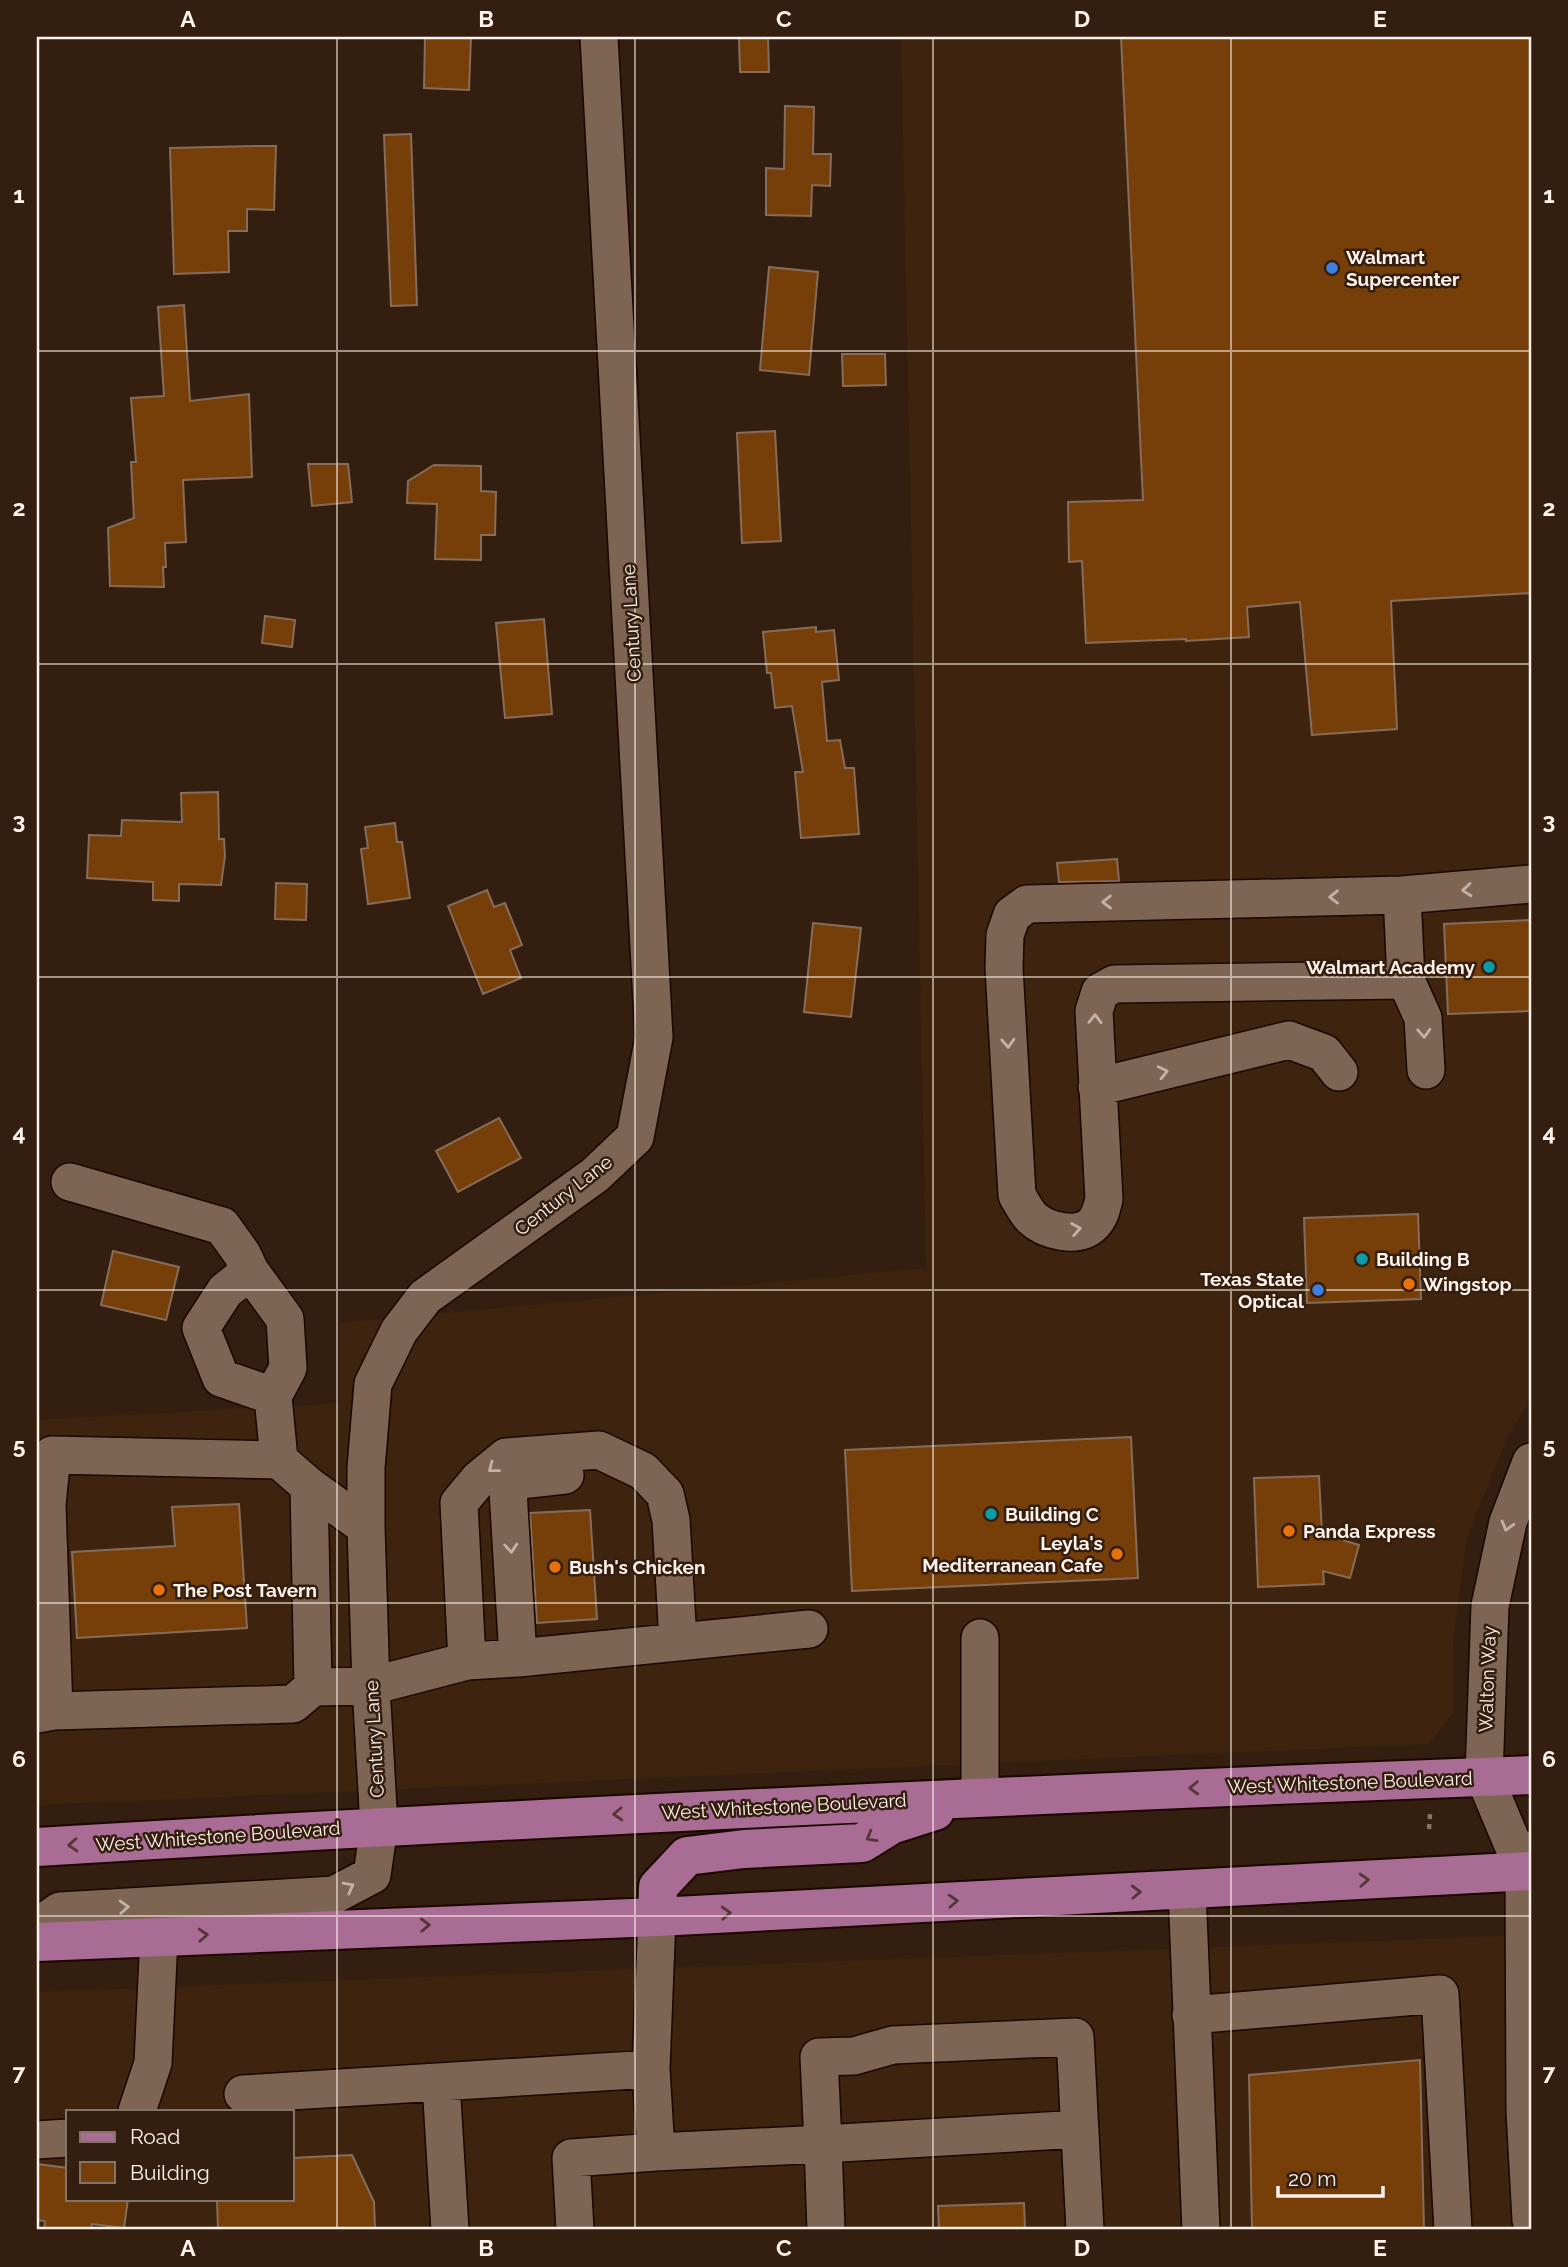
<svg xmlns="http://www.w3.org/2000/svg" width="1568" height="2267" font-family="Raleway,sans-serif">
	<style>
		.built { fill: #3e240f; fill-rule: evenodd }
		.building { fill: #763e08; stroke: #866d5b; stroke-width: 2 }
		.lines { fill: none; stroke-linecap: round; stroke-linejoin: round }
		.minor-casing { stroke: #1a0700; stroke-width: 40 }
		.major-casing { stroke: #1a0700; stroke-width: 42 }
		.path { stroke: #867568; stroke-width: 4.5; stroke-dasharray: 5 5; stroke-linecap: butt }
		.minor { stroke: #7d6453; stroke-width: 37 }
		.major { stroke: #a86c95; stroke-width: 38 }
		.oneway { stroke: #c4b2a6 }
		.oneway2 { stroke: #563537 }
		.grid { fill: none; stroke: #fef2ea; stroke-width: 2; stroke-opacity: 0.55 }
		.shop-dot { fill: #3f7fe0; stroke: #331e0f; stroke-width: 2.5 }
		.culture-dot { fill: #0f9aa8; stroke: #331e0f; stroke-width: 2.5 }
		.food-dot { fill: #e8710a; stroke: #331e0f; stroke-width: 2.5 }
		.labels { text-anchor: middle; stroke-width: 5; stroke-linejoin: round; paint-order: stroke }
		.poi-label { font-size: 19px; font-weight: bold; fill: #fef2ea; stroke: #331e0f; text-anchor: start }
		.street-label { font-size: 19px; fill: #fef2ea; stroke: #331e0f }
		.neatline { fill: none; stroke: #fef2ea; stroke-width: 2.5 }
		.grid-label { font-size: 23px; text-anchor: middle; font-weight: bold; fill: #fef2ea }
	</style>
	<rect width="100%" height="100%" fill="#331e0f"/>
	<path class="built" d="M 901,37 L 1531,37 L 1531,1400 L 1508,1436 L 1467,1537 L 1453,1637 L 1454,1712 L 1428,1744 L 37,1805 L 37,1420 L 340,1403 L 340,1323 L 926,1268 Z
		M 1531,1935 L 1531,2230 L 37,2230 L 37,1992 ZM 68,2111 L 292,2111 L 292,2199 L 68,2199 Z"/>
	<path class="building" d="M 425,37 L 471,37 L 469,90 L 424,88 Z
		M 739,37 L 768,37 L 769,72 L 740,72 Z
		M 1121,37 L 1531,37 L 1531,593 L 1391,601 L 1397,729 L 1312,735 L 1300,602 L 1247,607 L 1249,637 L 1186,641 L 1186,639 L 1086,643 L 1082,561 L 1069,562 L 1068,502 L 1143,500 Z
		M 785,106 L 814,107 L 813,154 L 831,154 L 830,186 L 812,185 L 811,216 L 766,215 L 766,168 L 784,169 Z
		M 411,134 L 417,305 L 391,306 L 384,135 Z
		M 257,146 L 276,146 L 274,210 L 247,209 L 247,231 L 228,231 L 229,272 L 174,274 L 170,148 Z
		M 769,267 L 818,272 L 809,375 L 760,370 Z
		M 184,305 L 190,401 L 249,394 L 252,477 L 183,480 L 186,542 L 165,543 L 166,567 L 163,567 L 164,587 L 110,586 L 108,528 L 134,518 L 131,462 L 136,462 L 131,398 L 164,396 L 158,307 Z
		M 842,354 L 885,354 L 886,385 L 843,386 Z
		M 775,431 L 781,541 L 742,543 L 737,433 Z
		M 308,464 L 348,464 L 352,502 L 312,506 Z
		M 434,465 L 481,466 L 481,491 L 496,492 L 495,535 L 481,535 L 481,560 L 435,559 L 437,504 L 407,503 L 408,481 Z
		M 265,616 L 295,620 L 292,647 L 262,643 Z
		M 544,619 L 552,714 L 505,718 L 496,623 Z
		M 816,627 L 816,632 L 834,630 L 839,680 L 822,682 L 827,741 L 840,740 L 845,768 L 854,768 L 859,834 L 801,838 L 795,772 L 803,772 L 792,706 L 775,708 L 771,673 L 767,673 L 763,632 Z
		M 218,792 L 219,839 L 224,839 L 225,856 L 221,885 L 179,884 L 179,901 L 153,900 L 153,882 L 87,878 L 89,835 L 121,836 L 122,820 L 182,822 L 181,793 Z
		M 395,823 L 397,842 L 402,842 L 410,898 L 368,904 L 361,849 L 368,848 L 365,827 Z
		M 1117,859 L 1119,881 L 1059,882 L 1057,863 Z
		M 276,883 L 307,884 L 306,920 L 275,919 Z
		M 487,890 L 494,907 L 505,903 L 522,945 L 510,950 L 521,978 L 483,994 L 448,906 Z
		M 1531,920 L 1531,1011 L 1448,1014 L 1444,924 Z
		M 813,923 L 861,928 L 851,1017 L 804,1012 Z
		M 499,1118 L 521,1158 L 458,1192 L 436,1151 Z
		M 1418,1214 L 1421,1299 L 1307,1303 L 1304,1218 Z
		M 113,1251 L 179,1267 L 166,1320 L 101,1305 Z
		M 1131,1437 L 1138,1578 L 852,1591 L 845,1450 Z
		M 1319,1476 L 1322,1534 L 1359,1545 L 1350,1578 L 1323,1571 L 1324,1584 L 1258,1587 L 1254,1478 Z
		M 239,1504 L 247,1628 L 77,1638 L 72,1552 L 175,1546 L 172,1507 Z
		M 590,1510 L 597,1619 L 537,1623 L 530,1513 Z
		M 1420,2060 L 1424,2230 L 1252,2230 L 1249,2075 Z
		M 352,2155 L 374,2202 L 375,2230 L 218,2230 L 217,2199 L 292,2199 L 292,2158 Z
		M 37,2164 L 68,2168 L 68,2199 L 128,2199 L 124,2228 L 92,2224 L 91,2230 L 44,2230 L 45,2221 L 37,2220 Z
		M 1024,2203 L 1025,2230 L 939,2230 L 938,2206 Z"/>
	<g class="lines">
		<g class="minor-casing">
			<path id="minor" d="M 1402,895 L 1406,980 L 1423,1018 L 1426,1070
				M 1406,980 L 1114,984 L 1100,992 L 1094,1011 L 1104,1199 C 1102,1208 1100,1217 1093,1224 C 1078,1239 1046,1231 1032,1218 C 1026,1212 1021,1202 1017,1195 L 1004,968 L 1005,935 L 1012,915 L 1027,904 L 1402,895 L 1531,884
				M 1097,1087 L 1289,1040 L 1324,1053 L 1339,1072
				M 70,1182 L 222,1226 L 242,1254 L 250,1271 L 285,1319 L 288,1368 L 273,1396 L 279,1460
				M 250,1271 L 225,1291 L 201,1328 L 221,1378 L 273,1396
				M 309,1486 L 313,1687
				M 518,1658 L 508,1490 L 520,1480 L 565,1475
				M 467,1661 L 459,1503 L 479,1479 L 506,1457 L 599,1450 L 643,1471 L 665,1494 L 671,1520 L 678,1641
				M 54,1711 L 47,1504 L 52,1455 L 279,1460 L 309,1486 L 366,1527
				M 37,1714 L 54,1711 L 293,1704 L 313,1687 L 371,1686 L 467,1661 L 518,1658 L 809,1629
				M 980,1796 L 980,1638
				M 1531,1850 L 1524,1871 L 1525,2111 L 1531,2220
				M 1524,1871 L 1484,1776 L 1490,1606 L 1508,1522 L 1531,1462
				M 1187,1890 L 1201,2230
				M 37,1927 L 60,1911 L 334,1895 L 372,1875 L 379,1826 L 371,1686 L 366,1527 L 366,1468 L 373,1384 L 399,1331 L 425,1297 L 595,1175 L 635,1137 L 654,1037 L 599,37
				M 1191,2015 L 1440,1994 L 1453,2230
				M 441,2083 L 450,2230
				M 243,2094 L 651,2069 L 657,1917
				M 137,2111 L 153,2063 L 159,1937
				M 1080,2129 L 823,2144 L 819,2057 L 854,2056 L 893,2045 L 1075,2037 L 1085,2230
				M 37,2140 L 68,2138
				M 656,2152 L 823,2144 L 826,2230
				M 575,2230 L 571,2158 L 656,2152 L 651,2069"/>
		</g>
		<g class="major-casing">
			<path id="major" d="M 37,1847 C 535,1817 1033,1794 1531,1775
				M 657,1917 L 658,1887 L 687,1856 L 744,1849 L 862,1843 L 891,1825 L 935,1811
				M 37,1942 L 657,1917 L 1531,1871"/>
		</g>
		<path class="path" d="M 1429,1829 L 1430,1814"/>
		<use href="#minor" class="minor"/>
		<use href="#major" class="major"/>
	</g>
	<defs><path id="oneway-chevron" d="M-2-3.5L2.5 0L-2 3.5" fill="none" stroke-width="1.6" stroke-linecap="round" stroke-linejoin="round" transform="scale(1.75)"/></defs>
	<g class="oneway">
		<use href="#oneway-chevron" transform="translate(1467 890) rotate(175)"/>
		<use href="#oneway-chevron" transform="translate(1334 897) rotate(179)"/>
		<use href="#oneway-chevron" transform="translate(1107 902) rotate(179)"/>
		<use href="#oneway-chevron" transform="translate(1095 1019) rotate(-89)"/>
		<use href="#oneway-chevron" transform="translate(1424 1033) rotate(87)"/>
		<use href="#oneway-chevron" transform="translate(1008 1043) rotate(87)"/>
		<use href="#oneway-chevron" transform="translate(1163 1072) rotate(-13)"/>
		<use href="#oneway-chevron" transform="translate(1076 1229) rotate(-10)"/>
		<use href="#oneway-chevron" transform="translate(493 1468) rotate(142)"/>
		<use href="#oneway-chevron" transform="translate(1507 1526) rotate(106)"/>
		<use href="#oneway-chevron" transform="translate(511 1548) rotate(86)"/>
		<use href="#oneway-chevron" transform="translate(349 1887) rotate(-28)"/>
		<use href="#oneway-chevron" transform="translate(124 1907) rotate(-3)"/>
	</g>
	<g class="oneway2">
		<use href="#oneway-chevron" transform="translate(1194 1788) rotate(178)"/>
		<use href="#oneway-chevron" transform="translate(618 1814) rotate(177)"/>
		<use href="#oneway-chevron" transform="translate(871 1837) rotate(150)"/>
		<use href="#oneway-chevron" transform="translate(73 1845) rotate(176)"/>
		<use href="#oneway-chevron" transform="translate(1364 1880) rotate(-3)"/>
		<use href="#oneway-chevron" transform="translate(1136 1892) rotate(-2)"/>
		<use href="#oneway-chevron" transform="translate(953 1901) rotate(-3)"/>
		<use href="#oneway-chevron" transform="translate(726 1913) rotate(-3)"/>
		<use href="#oneway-chevron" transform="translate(425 1925) rotate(-2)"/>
		<use href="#oneway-chevron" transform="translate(203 1935) rotate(-3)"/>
	</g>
	<path class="grid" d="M 337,37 L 337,2230M 635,37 L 635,2230M 933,37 L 933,2230M 1231,37 L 1231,2230M 37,351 L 1531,351M 37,664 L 1531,664M 37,977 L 1531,977M 37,1290 L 1531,1290M 37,1603 L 1531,1603M 37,1916 L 1531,1916"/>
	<g class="shop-dot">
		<circle cx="1332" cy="268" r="7"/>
		<circle cx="1318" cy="1290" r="7"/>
	</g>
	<g class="culture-dot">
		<circle cx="1489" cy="967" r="7"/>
		<circle cx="1362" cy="1259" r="7"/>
		<circle cx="991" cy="1514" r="7"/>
	</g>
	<g class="food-dot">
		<circle cx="1409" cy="1284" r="7"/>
		<circle cx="1289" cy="1531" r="7"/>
		<circle cx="1117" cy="1554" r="7"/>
		<circle cx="555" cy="1567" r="7"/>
		<circle cx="159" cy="1590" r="7"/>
	</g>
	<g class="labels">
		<g class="poi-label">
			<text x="1346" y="264">Walmart<tspan x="1346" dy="22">Supercenter</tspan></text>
			<text x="1475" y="974" text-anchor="end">Walmart Academy</text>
			<text x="1376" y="1266">Building B</text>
			<text x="1304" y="1286" text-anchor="end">Texas State<tspan x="1304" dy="22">Optical</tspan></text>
			<text x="1423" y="1291">Wingstop</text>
			<text x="1005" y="1521">Building C</text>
			<text x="1303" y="1538">Panda Express</text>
			<text x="1103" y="1550" text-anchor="end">Leyla's<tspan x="1103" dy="22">Mediterranean Cafe</tspan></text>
			<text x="569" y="1574">Bush's Chicken</text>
			<text x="173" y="1597">The Post Tavern</text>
		</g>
		<g class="street-label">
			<text transform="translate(631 623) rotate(-93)" y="7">Century Lane</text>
			<text transform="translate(563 1195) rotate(-38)" y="7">Century Lane</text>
			<text transform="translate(1487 1679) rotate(-88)" y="7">Walton Way</text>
			<text transform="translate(374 1739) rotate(-93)" y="7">Century Lane</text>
			<text transform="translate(1350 1782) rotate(-2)" y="7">West Whitestone Boulevard</text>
			<text transform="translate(784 1806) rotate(-3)" y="7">West Whitestone Boulevard</text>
			<text transform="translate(218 1836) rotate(-4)" y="7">West Whitestone Boulevard</text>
		</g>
	</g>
	<rect width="1568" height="2267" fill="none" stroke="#331e0f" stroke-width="77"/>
	<rect x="66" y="2110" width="228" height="91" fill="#331e0f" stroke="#847367" stroke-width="2"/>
	<rect x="80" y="2132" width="35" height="10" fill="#a86c95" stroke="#847367" stroke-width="2"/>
	<text x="130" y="2144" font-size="21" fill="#fef2ea">Road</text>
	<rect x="80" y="2162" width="35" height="21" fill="#763e08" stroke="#847367" stroke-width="2"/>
	<text x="130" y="2180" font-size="21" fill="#fef2ea">Building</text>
	<path d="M1278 2186v10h105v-10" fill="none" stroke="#fef2ea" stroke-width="3.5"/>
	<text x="1288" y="2186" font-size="21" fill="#fef2ea" stroke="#331e0f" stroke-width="5" paint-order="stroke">20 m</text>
	<rect x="38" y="38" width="1492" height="2190" class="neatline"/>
	<g class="grid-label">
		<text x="188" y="27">A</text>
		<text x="486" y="27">B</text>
		<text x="784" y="27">C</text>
		<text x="1082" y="27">D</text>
		<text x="1380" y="27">E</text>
		<text x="19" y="203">1</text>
		<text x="1549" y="203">1</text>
		<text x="19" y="516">2</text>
		<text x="1549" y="516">2</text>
		<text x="19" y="829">3</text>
		<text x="1549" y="829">3</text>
		<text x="19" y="1141">4</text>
		<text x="1549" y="1141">4</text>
		<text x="19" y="1454">5</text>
		<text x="1549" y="1454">5</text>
		<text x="19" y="1767">6</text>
		<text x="1549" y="1767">6</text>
		<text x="19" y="2080">7</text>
		<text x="1549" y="2080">7</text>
		<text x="188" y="2256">A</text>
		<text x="486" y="2256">B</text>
		<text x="784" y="2256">C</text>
		<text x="1082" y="2256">D</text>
		<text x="1380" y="2256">E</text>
	</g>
</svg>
